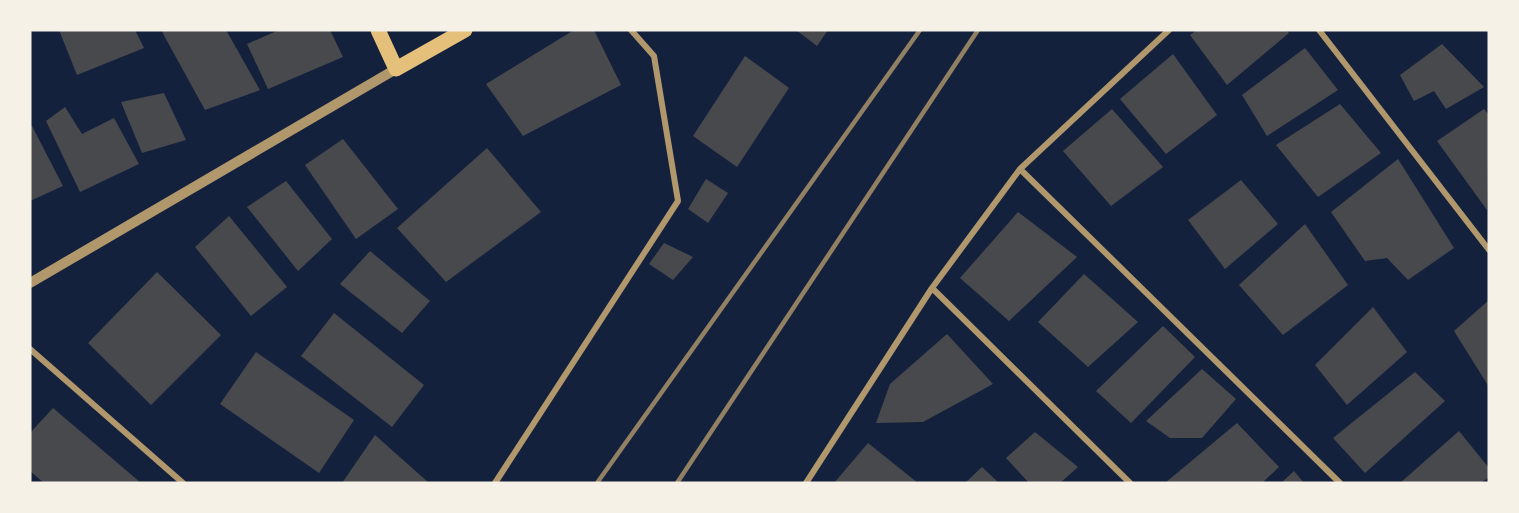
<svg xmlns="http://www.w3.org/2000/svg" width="1519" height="513" font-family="Rubik,sans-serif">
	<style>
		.building { fill: #48494c }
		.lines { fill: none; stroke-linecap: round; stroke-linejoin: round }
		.minor { stroke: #b1986c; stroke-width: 6 }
		.tertiary { stroke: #b1986c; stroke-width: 10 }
		.primary { stroke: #e5c07b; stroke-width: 15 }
		.rail { stroke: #918062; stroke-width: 4.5 }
	</style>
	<rect width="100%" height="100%" fill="#14213d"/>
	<path class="building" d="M 59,30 L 135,30 L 144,48 L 77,75 Z
		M 161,30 L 226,30 L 260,90 L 205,110 Z
		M 279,30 L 330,30 L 343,57 L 268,89 L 247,44 Z
		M 574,30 L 594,30 L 621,85 L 523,136 L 486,84 Z
		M 796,30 L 828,30 L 817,46 Z
		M 1197,30 L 1286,30 L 1289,33 L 1227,85 L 1190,35 Z
		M 1442,44 L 1484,87 L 1446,109 L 1434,91 L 1414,101 L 1400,75 Z
		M 1305,48 L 1338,90 L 1267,136 L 1242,95 Z
		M 1173,54 L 1217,115 L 1166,154 L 1120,99 Z
		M 745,56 L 789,88 L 737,167 L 693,136 Z
		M 164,93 L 186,140 L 142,153 L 121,102 Z
		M 1340,104 L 1381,153 L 1318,197 L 1276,145 Z
		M 65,107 L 82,134 L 114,118 L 139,164 L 80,192 L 46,121 Z
		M 1112,109 L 1163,167 L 1111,206 L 1063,151 Z
		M 1484,109 L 1489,115 L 1487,210 L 1437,141 Z
		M 32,126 L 63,186 L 30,201 L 30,127 Z
		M 343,139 L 398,209 L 356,239 L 305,165 Z
		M 487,148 L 541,212 L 446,282 L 397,228 Z
		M 1398,159 L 1454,248 L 1408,280 L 1387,258 L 1365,261 L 1331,212 Z
		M 706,179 L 728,193 L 708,223 L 688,209 Z
		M 1241,180 L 1278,224 L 1225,269 L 1188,220 Z
		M 286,181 L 332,239 L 298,271 L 247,207 Z
		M 1018,212 L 1077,257 L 1009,321 L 960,278 Z
		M 229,216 L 287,287 L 251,316 L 195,247 Z
		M 1305,224 L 1348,285 L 1283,335 L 1239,285 Z
		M 664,243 L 693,257 L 673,280 L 649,264 Z
		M 370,251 L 430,301 L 402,333 L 340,284 Z
		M 157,272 L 221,335 L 151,405 L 88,343 Z
		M 1084,274 L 1138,322 L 1088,367 L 1038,322 Z
		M 1489,300 L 1489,387 L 1454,331 Z
		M 1373,307 L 1407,352 L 1347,405 L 1315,365 Z
		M 334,313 L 424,385 L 392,427 L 301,356 Z
		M 1163,326 L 1195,357 L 1131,423 L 1096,391 Z
		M 947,334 L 993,384 L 923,422 L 876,423 L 890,384 Z
		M 256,352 L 354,420 L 319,473 L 220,404 Z
		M 1202,369 L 1236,399 L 1202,438 L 1170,438 L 1146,421 Z
		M 1415,372 L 1445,401 L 1365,473 L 1333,438 Z
		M 53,408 L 141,483 L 44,483 L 30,471 L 30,433 Z
		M 1237,423 L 1279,467 L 1262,483 L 1165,483 Z
		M 1459,431 L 1489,468 L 1489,477 L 1481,483 L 1400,483 Z
		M 1035,432 L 1078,467 L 1060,483 L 1029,483 L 1006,458 Z
		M 375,435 L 429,483 L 342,483 Z
		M 868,443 L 918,483 L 834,483 Z
		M 982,467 L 999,483 L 965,483 Z
		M 1294,471 L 1304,483 L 1281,483 Z"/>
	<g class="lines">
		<path class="minor" d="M 1319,30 L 1489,250
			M 1020,169 L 1340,483
			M 932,288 L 1130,483
			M 30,349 L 183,483
			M 495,483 L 678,201 L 654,56 L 631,30
			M 806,483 L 932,288 L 1020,169 L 1169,30"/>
		<path class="tertiary" d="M 30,283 L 396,69"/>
		<path class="primary" d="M 378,30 L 396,69 L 465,30"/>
		<path class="rail" d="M 597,483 L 920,30
			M 677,483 L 978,30"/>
	</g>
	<rect width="1519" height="513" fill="none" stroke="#f6f1e7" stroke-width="63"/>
</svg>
